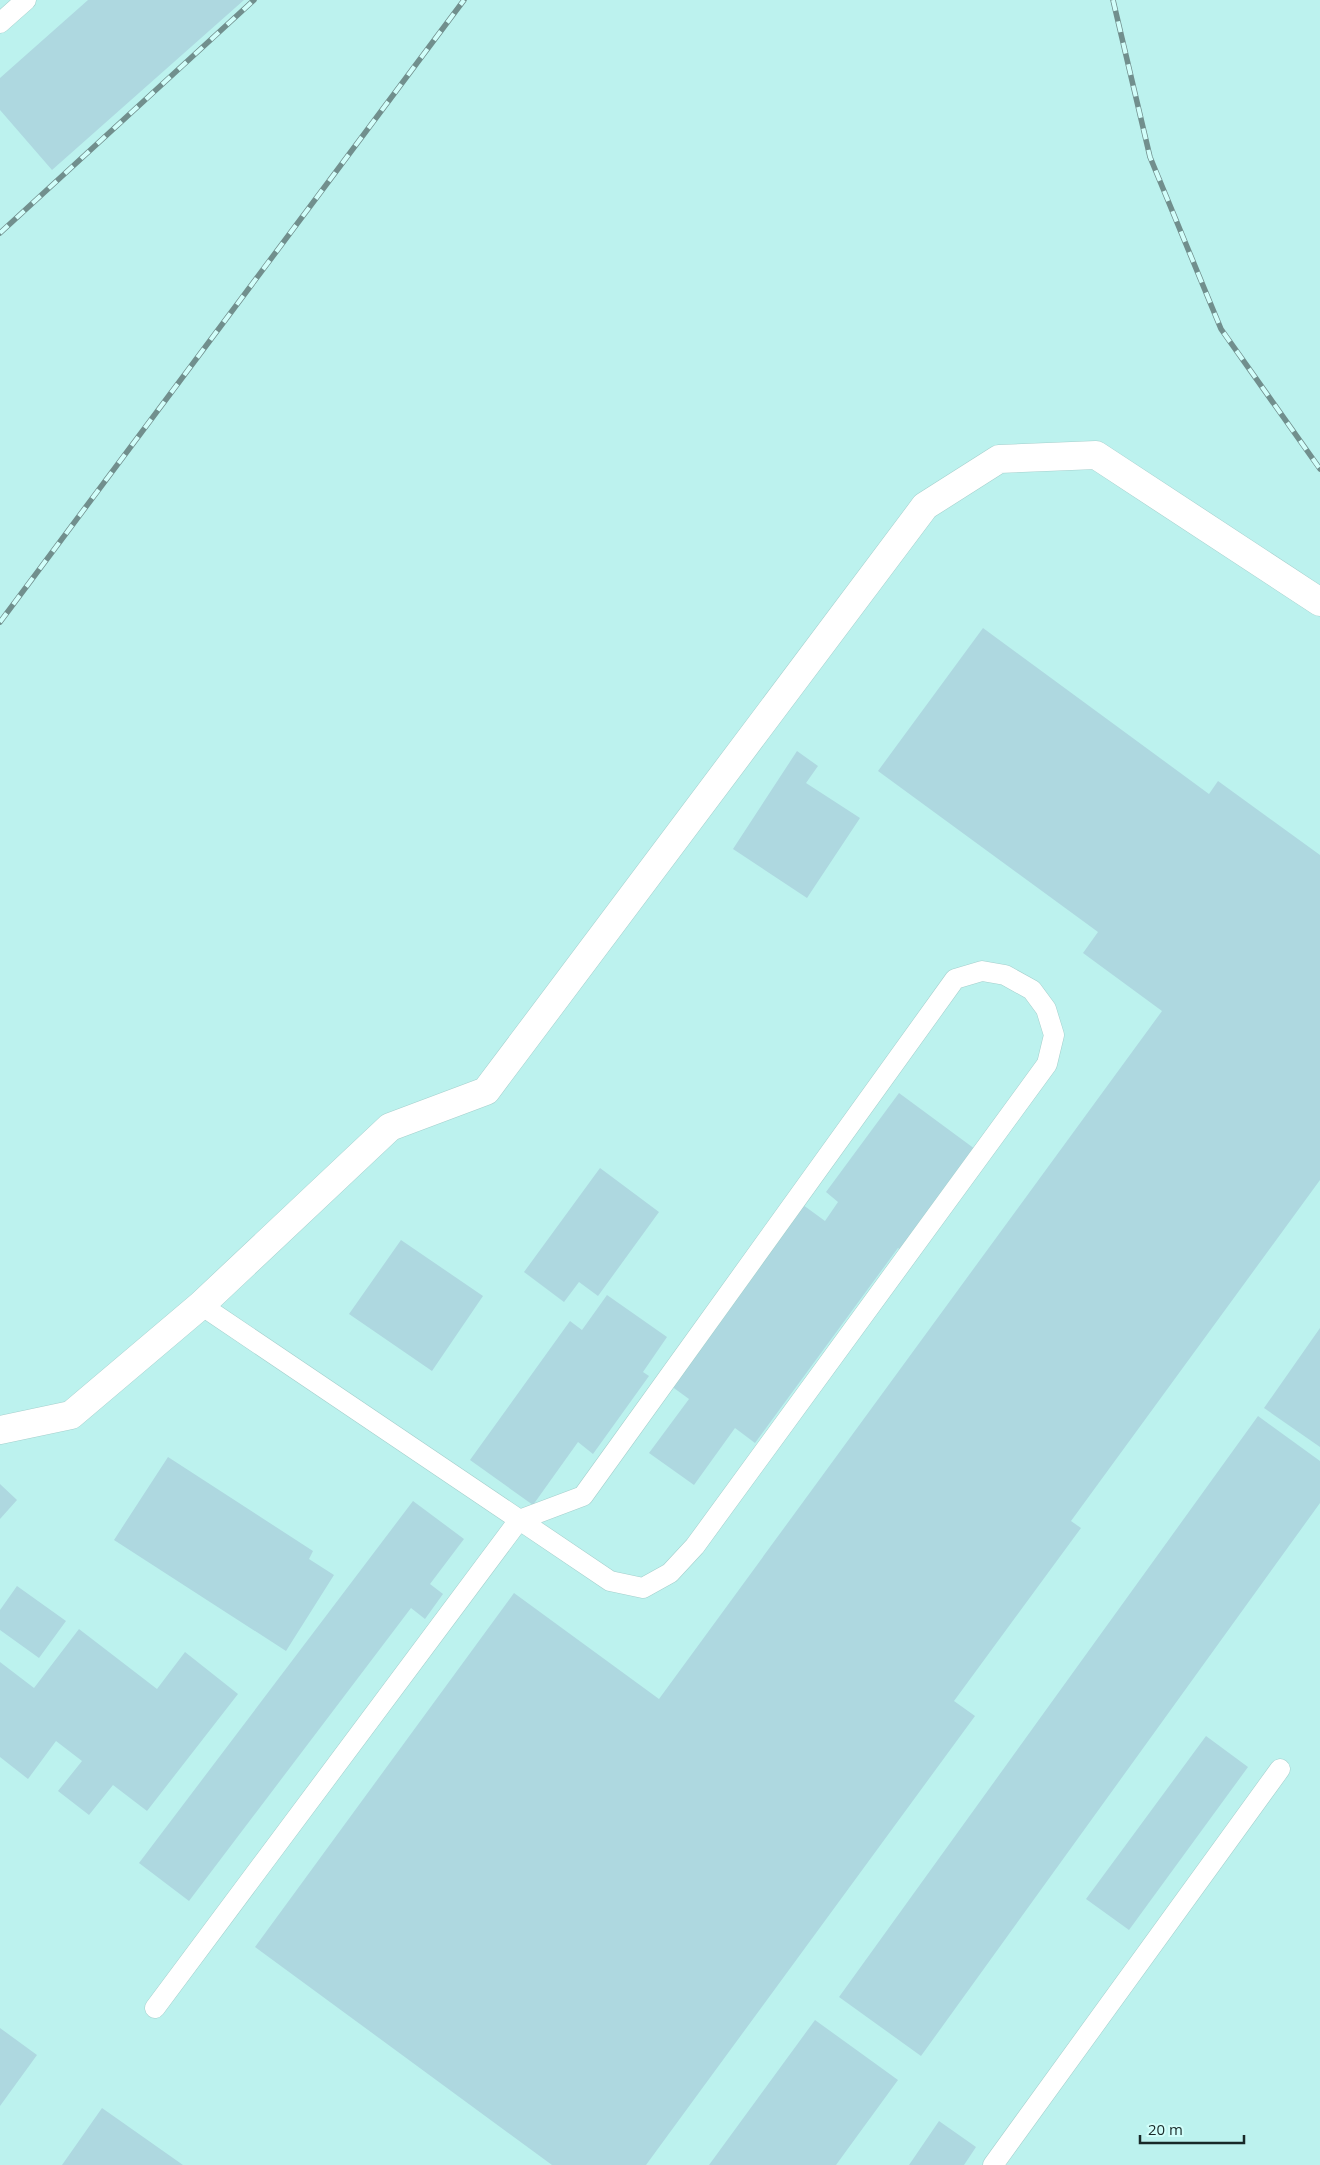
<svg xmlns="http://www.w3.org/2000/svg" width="1320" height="2165" font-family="'Open Sans',sans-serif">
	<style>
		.built { fill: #bcf2ee }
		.building { fill: #aed8e0 }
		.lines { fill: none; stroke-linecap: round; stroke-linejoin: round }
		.lane-casing { stroke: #a5d0cd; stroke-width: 21 }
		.street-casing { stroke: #a5d0cd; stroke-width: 29 }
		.lane { stroke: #fff; stroke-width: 20 }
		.street { stroke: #fff; stroke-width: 28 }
		.rail-casing { stroke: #718f8d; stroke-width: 5.5 }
		.rail { stroke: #d1fefa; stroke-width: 4; stroke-dasharray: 11; stroke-linecap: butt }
	</style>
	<rect width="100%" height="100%" fill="#d1fefa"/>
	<path class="built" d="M 0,0 L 1320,0 L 1320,2165 L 0,2165 Z"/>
	<path class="building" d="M 88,0 L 244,0 L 52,170 L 0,110 L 0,78 Z
		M 983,628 L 1209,794 L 1218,781 L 1320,855 L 1320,1180 L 1071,1521 L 1081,1528 L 954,1701 L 975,1716 L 646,2165 L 552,2165 L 255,1947 L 514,1593 L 659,1699 L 1162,1011 L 1083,953 L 1098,932 L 878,771 Z
		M 797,751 L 818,766 L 806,783 L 860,818 L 807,898 L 733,849 Z
		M 899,1093 L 979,1152 L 905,1253 L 898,1248 L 755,1443 L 735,1428 L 694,1485 L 649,1453 L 689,1399 L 667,1383 L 799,1202 L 825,1221 L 838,1202 L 826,1192 Z
		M 600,1168 L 659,1212 L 598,1296 L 579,1282 L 564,1302 L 524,1272 Z
		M 401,1240 L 483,1296 L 432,1371 L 349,1314 Z
		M 607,1295 L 667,1337 L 643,1372 L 649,1376 L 593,1454 L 578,1442 L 533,1505 L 470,1460 L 570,1321 L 582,1330 Z
		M 1320,1328 L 1320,1447 L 1264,1408 Z
		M 1258,1416 L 1320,1461 L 1320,1503 L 921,2056 L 839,1997 Z
		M 168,1457 L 313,1551 L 309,1559 L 334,1575 L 286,1651 L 114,1540 Z
		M 0,1484 L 17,1500 L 0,1519 Z
		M 413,1501 L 464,1539 L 430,1584 L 443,1594 L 425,1619 L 411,1608 L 189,1901 L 139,1863 Z
		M 17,1586 L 66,1621 L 39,1658 L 0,1630 L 0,1610 Z
		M 79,1629 L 157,1689 L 185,1652 L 238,1694 L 147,1811 L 113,1785 L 89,1815 L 58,1791 L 82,1761 L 56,1741 L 28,1779 L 0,1757 L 0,1662 L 34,1688 Z
		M 1206,1736 L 1248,1767 L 1129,1930 L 1086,1899 Z
		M 815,2020 L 898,2080 L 836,2165 L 709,2165 Z
		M 0,2028 L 37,2055 L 0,2106 Z
		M 102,2108 L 183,2165 L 62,2165 Z
		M 939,2121 L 976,2147 L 964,2165 L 909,2165 Z"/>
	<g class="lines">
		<g class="lane-casing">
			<path id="lane" d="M 0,23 L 26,0
				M 155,2008 L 519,1520 L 583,1496 L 955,979 L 982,971 L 1005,975 L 1032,990 L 1046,1009 L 1054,1035 L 1047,1064 L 695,1546 L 670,1573 L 643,1588 L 610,1581 L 201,1305
				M 993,2165 L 1280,1769"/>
		</g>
		<g class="street-casing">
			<path id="street" d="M 0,1430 L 71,1415 L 201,1305 L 390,1127 L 486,1091 L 925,506 L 999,459 L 1096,455 L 1320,602"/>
		</g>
		<use href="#lane" class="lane"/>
		<use href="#street" class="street"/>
		<g class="rail-casing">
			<path id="rail" d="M 1113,0 L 1150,157 L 1221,329 L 1320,469
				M 0,233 L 254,0
				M 0,622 L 464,0"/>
		</g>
		<use href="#rail" class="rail"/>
	</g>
	<path d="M1140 2135v8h104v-8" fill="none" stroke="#182928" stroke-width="2.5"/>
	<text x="1148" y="2135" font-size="15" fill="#182928" stroke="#d1fefa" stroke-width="4" paint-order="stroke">20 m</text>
</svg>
